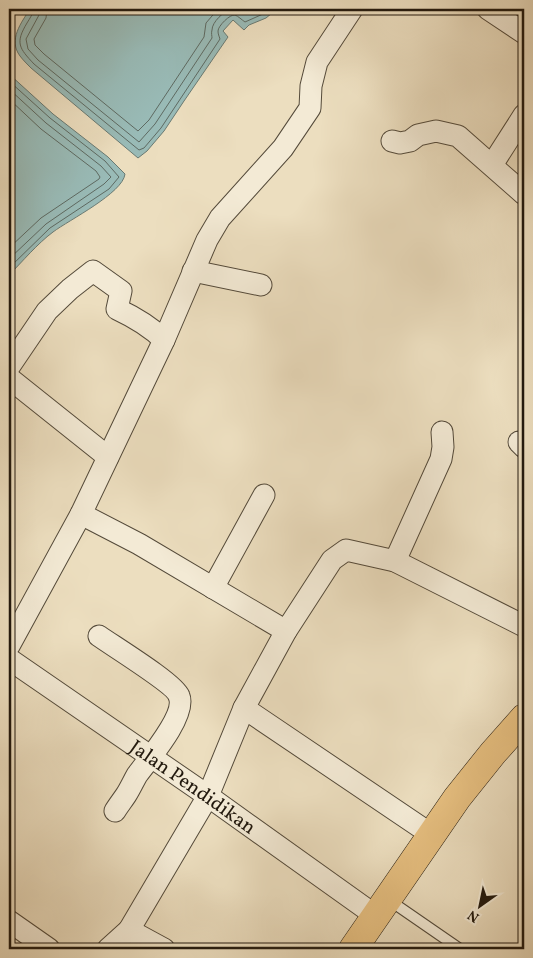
<svg xmlns="http://www.w3.org/2000/svg" width="533" height="958" font-family="Vollkorn,serif">
	<style>
		.water { fill: #99bbb7; stroke: #697a73 }
		.lines { fill: none; stroke-linecap: round; stroke-linejoin: round }
		.shore { stroke: #5e6a62; stroke-width: 1 }
		.lane-casing { stroke: #544a3a; stroke-width: 12 }
		.street-casing { stroke: #544a3a; stroke-width: 23 }
		.highway-casing { stroke: #22190e; stroke-width: 29 }
		.lane { stroke: #f3ead5; stroke-width: 10 }
		.street { stroke: #f3ead5; stroke-width: 21 }
		.highway { stroke: #e6bf80; stroke-width: 28 }
		.labels { text-anchor: middle; stroke-width: 5; stroke-linejoin: round; paint-order: stroke }
		.street-label { font-size: 20px; fill: #22190e; stroke: #f3ead5 }
	</style>
	<rect width="100%" height="100%" fill="#ecdebf"/>
	<filter id="stains"><feTurbulence type="fractalNoise" baseFrequency=".004" numOctaves="4"/><feColorMatrix values="0 0 0 0 .2 0 0 0 0 .09 0 0 0 0 .02 0 0 0 .5 -.17"/></filter>
	<radialGradient id="worn" r=".72"><stop offset=".6" stop-color="#630" stop-opacity="0"/><stop offset="1" stop-color="#630" stop-opacity=".3"/></radialGradient>
	<path class="water" d="M 30,9 L 277,9 L 266,18 L 249,25 L 244,30 L 233,20 L 223,31 L 228,37 L 184,101 L 164,131 L 147,151 L 138,158 L 31,68 C 27,64 23,60 20,56 C 8,40 21,23 30,9 Z
		M 9,74 L 53,114 L 108,157 L 125,174 C 123,193 69,220 53,232 C 37,244 23,261 9,275 Z"/>
	<g class="lines">
		<path class="shore" d="M 34,9 C 33,14 30,18 27,23 C 15,43 19,48 34,64 L 139,150 L 144,148 L 161,128 L 220,39 C 219,36 218,34 218,31 C 218,26 230,14 235,15 C 238,16 242,20 245,22 L 263,14 L 269,9
			M 40,9 L 39,15 L 26,39 L 28,49 L 38,60 L 139,142 L 155,124 L 212,38 C 212,36 211,33 212,30 C 212,22 224,11 231,9
			M 47,9 L 46,18 L 34,39 L 35,45 L 44,54 L 138,131 L 149,120 L 204,37 L 206,23 L 218,9
			M 9,81 L 50,118 L 105,161 L 119,177 L 109,189 L 50,228 L 9,268
			M 9,89 L 46,123 L 101,166 L 111,177 L 104,184 L 46,224 L 9,259
			M 9,99 L 41,129 L 96,171 L 100,177 L 99,179 L 41,218 L 9,248"/>
		<g class="lane-casing">
			<path id="lane" d="M 389,900 L 460,949"/>
		</g>
		<g class="street-casing">
			<g id="street">
				<path d="M 488,9 L 524,33"/>
				<path d="M 392,141 L 400,143 L 410,141 L 418,135 L 436,131 L 458,136 L 524,194"/>
				<path d="M 492,165 L 524,115"/>
				<path d="M 193,271 L 261,285"/>
				<path d="M 9,367 L 47,311 L 70,289 L 93,271 L 121,291 L 117,309 C 134,317 151,327 164,340"/>
				<path d="M 9,378 L 108,457"/>
				<path d="M 519,442 L 524,447"/>
				<path d="M 81,514 L 139,544 L 286,631"/>
				<path d="M 395,561 L 441,459 L 443,447 L 442,432"/>
				<path d="M 213,588 L 264,495"/>
				<path d="M 99,636 C 113,646 175,684 179,696 C 187,715 148,760 137,775 C 133,782 130,789 126,795 C 122,801 118,806 115,811"/>
				<path d="M 9,646 L 81,514 L 164,340 L 207,240 L 220,218 L 283,148 L 310,108 L 311,86 L 317,62 L 352,9"/>
				<path id="s1" d="M 9,659 L 208,796 L 376,916"/>
				<path d="M 244,708 L 432,835"/>
				<path d="M 9,921 L 49,949"/>
				<path d="M 108,949 L 129,930"/>
				<path d="M 164,949 L 129,930 L 208,796 L 244,708 L 286,631 L 332,560 L 346,550 L 395,561 L 524,626"/>
			</g>
		</g>
		<g class="highway-casing">
			<path id="highway" d="M 353,949 L 457,798 L 493,753 L 524,718"/>
		</g>
		<use href="#lane" class="lane"/>
		<use href="#street" class="street"/>
		<use href="#highway" class="highway"/>
	</g>
	<g class="labels">
		<g class="street-label">
			<text dy="7" stroke="none"><textPath href="#s1" startOffset="224">Jalan Pendidikan</textPath></text>
		</g>
	</g>
	<rect width="533" height="958" fill="none" stroke="#ecdebf" stroke-width="30"/>
	<rect x="10" y="10" width="513" height="938" fill="none" stroke="#22190e" stroke-width="2.5"/>
	<rect x="15" y="15" width="503" height="928" fill="none" stroke="#22190e"/>
	<g transform="translate(480 906) rotate(213)" stroke="#f3ead5" stroke-width="4" paint-order="stroke">
	<path d="M0-4L9 19L0 12L-9 19Z" fill="#22190e"/>
	<text y="-8" font-size="14" font-weight="bold" text-anchor="middle" fill="#22190e">N</text>
	</g>
	<rect width="100%" height="100%" filter="url(#stains)"/>
	<rect width="100%" height="100%" fill="url(#worn)"/>
</svg>
